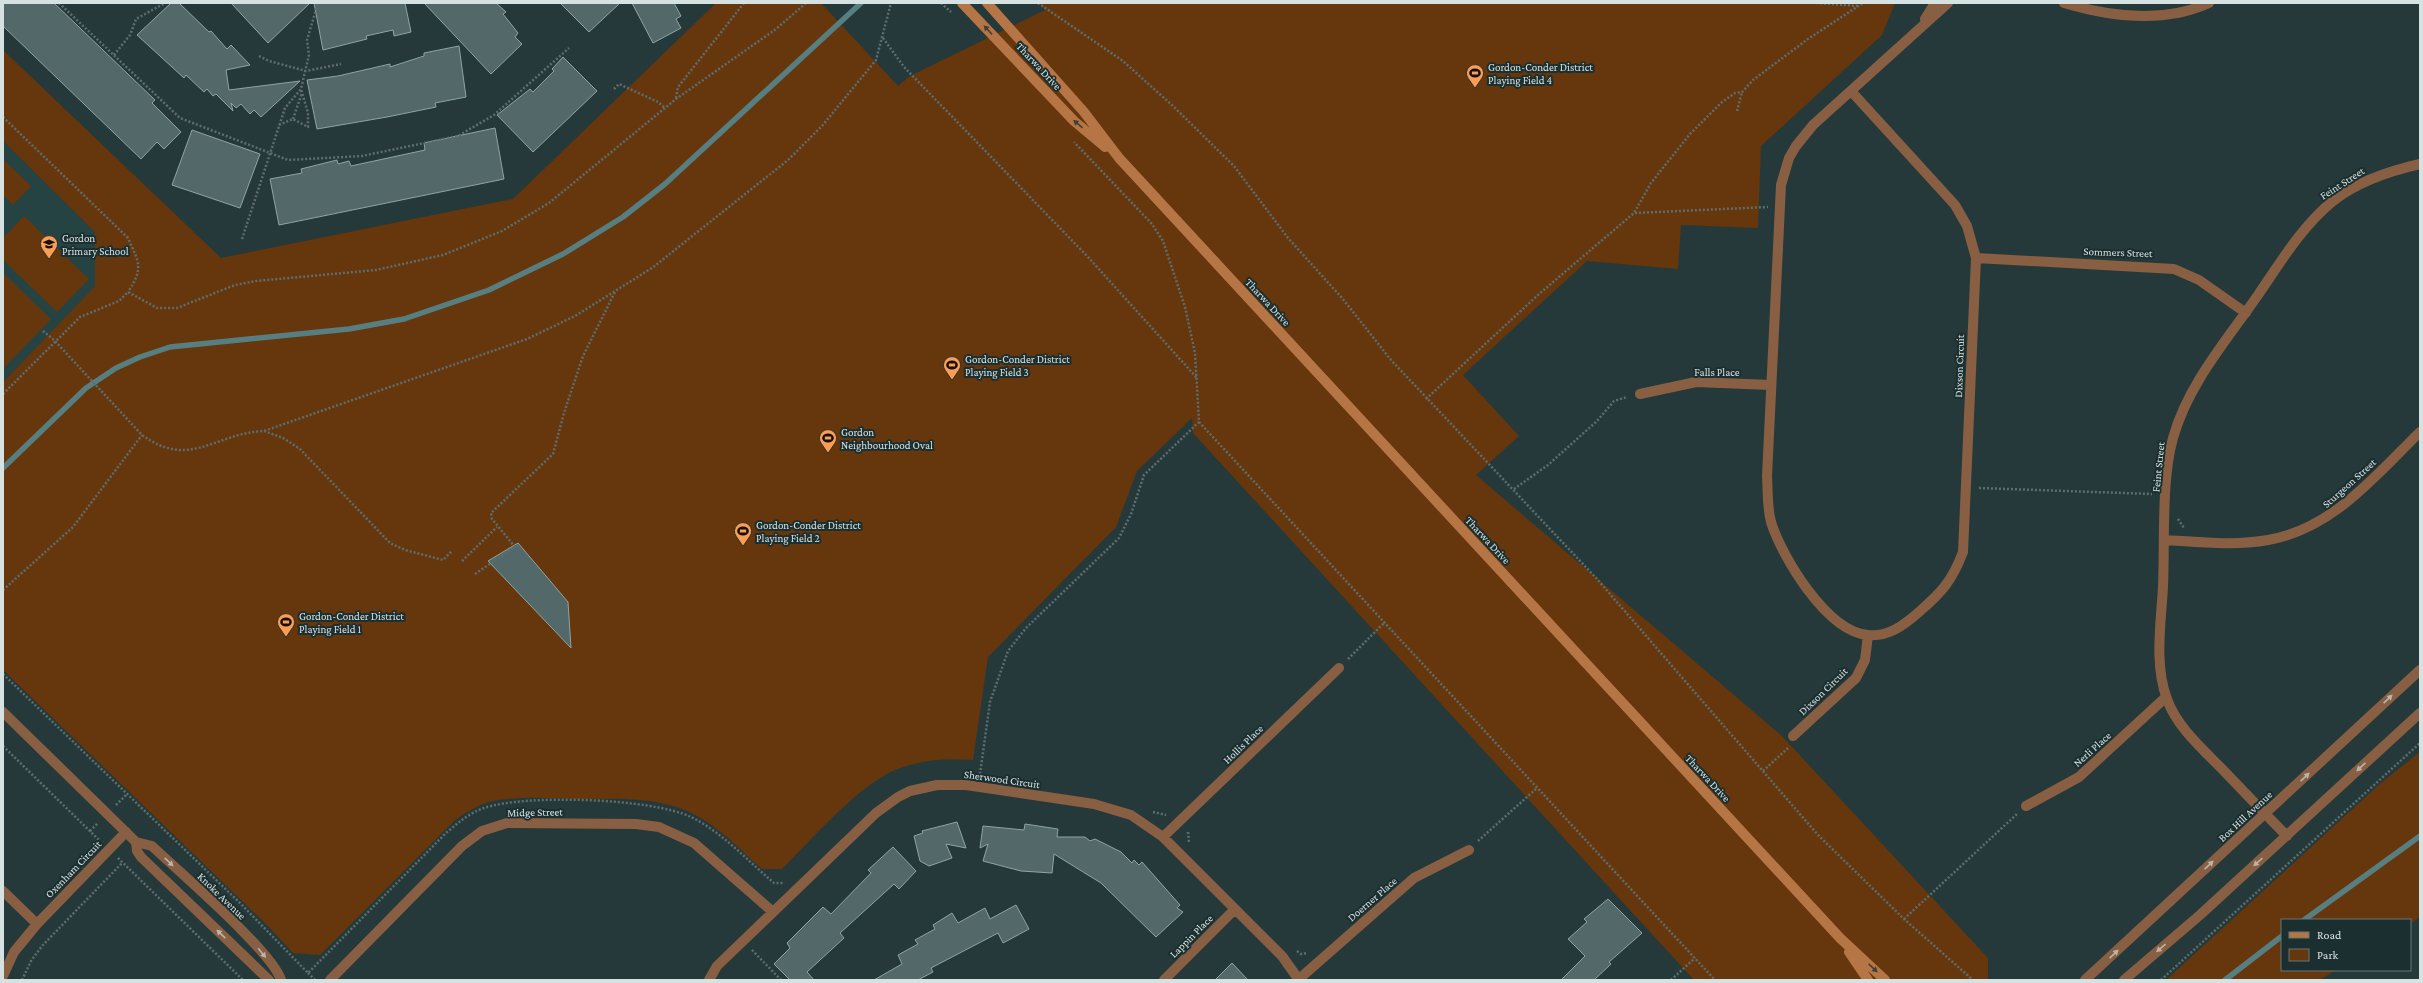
<svg xmlns="http://www.w3.org/2000/svg" width="2423" height="983" font-family="'Crimson Pro',serif">
	<style>
		.built { fill: #264344 }
		.green { fill: #66360c }
		.lines { fill: none; stroke-linecap: round; stroke-linejoin: round }
		.stream { stroke: #577f81; stroke-width: 5.5 }
		.building { fill: #536869; stroke: #8ea5a5 }
		.path { stroke: #5d6e6f; stroke-width: 2.5; stroke-dasharray: 2 2; stroke-linecap: butt }
		.minor { stroke: #885f42; stroke-width: 10 }
		.tertiary { stroke: #885f42; stroke-width: 10 }
		.secondary { stroke: #b67545; stroke-width: 10 }
		.oneway { fill: #424035 }
		.oneway2 { fill: #bbb4aa }
		.labels { text-anchor: middle; stroke-width: 4; stroke-linejoin: round; paint-order: stroke }
		.street-label { font-size: 11px; fill: #d6e2e2; stroke: #1c2f30 }
		.poi-label { font-size: 11px; fill: #d6e2e2; stroke: #1c2f30; text-anchor: start }
	</style>
	<rect width="100%" height="100%" fill="#26393a"/>
	<path class="built" d="M 3,141 L 95,232 L 95,286 L 3,382 Z"/>
	<path class="green" d="M 716,3 L 821,3 L 898,86 L 910,76 L 1045,10 L 1039,3 L 1895,3 L 1882,35 L 1761,146 L 1758,228 L 1681,225 L 1678,269 L 1587,261 L 1463,375 L 1519,436 L 1476,475 L 1782,736 L 1988,958 L 1988,980 L 1694,980 L 1193,433 L 1192,418 L 1137,471 L 1116,527 L 988,657 L 973,760 C 946,758 920,760 895,770 C 860,784 810,841 782,869 L 762,869 C 739,849 715,822 685,810 C 650,796 612,799 574,799 C 547,798 520,796 493,801 C 479,804 467,812 455,820 L 320,955 L 293,953 L 267,925 L 3,670 L 3,382 L 95,286 L 95,232 L 3,141 L 3,50 L 221,258 L 513,199 Z
		M 3,159 L 31,186 L 13,205 L 3,195 Z
		M 24,216 L 89,279 L 57,312 L 3,260 L 3,238 Z
		M 3,273 L 51,319 L 3,369 Z
		M 2420,752 L 2420,917 L 2410,924 L 2410,920 L 2282,920 L 2282,970 L 2336,970 L 2320,980 L 2166,980 L 2382,782 Z"/>
	<g class="lines">
		<path class="stream" d="M 3,468 L 86,388 L 116,368 L 140,357 L 170,347 L 349,329 L 404,319 L 489,290 L 563,254 L 623,217 L 665,184 L 861,3
			M 2304,920 L 2420,836
			M 2225,980 L 2282,936"/>
	</g>
	<path class="building" d="M 3,3 L 54,3 L 155,100 L 152,103 L 181,132 L 164,149 L 157,142 L 141,159 L 3,26 Z
		M 171,3 L 179,3 L 209,32 L 211,31 L 227,49 L 231,45 L 250,65 L 226,70 L 229,90 L 300,81 L 261,117 L 254,110 L 250,114 L 241,104 L 236,108 L 231,103 L 233,111 L 216,94 L 213,96 L 207,89 L 204,92 L 186,75 L 184,78 L 137,35 Z
		M 231,3 L 310,3 L 268,43 Z
		M 314,3 L 405,3 L 411,32 L 394,36 L 393,30 L 366,36 L 367,39 L 323,50 Z
		M 424,3 L 496,3 L 506,12 L 503,14 L 518,33 L 515,37 L 522,44 L 491,74 Z
		M 560,3 L 620,3 L 589,32 Z
		M 632,3 L 674,3 L 681,16 L 676,19 L 681,28 L 653,43 Z
		M 459,46 L 466,97 L 435,103 L 436,107 L 387,117 L 317,129 L 307,80 L 338,76 L 390,64 L 390,67 L 424,56 L 424,53 Z
		M 563,57 L 597,91 L 533,152 L 497,115 L 530,89 L 533,92 L 554,71 L 552,69 Z
		M 495,128 L 504,179 L 279,225 L 270,179 L 302,173 L 301,169 L 337,160 L 338,164 L 349,161 L 351,166 L 425,150 L 424,143 Z
		M 192,130 L 260,154 L 240,208 L 172,185 Z
		M 518,543 L 568,602 L 571,648 L 488,561 Z
		M 957,822 L 966,848 L 946,844 L 952,858 L 929,866 L 920,861 L 914,836 L 923,833 L 922,831 Z
		M 1025,824 L 1058,829 L 1057,837 L 1085,837 L 1090,841 L 1095,839 L 1121,852 L 1132,863 L 1134,860 L 1139,865 L 1142,862 L 1180,905 L 1177,908 L 1183,912 L 1156,937 L 1101,883 L 1054,854 L 1052,873 L 1021,871 L 983,861 L 988,844 L 980,848 L 983,826 L 1024,830 Z
		M 893,847 L 916,871 L 899,889 L 894,884 L 840,933 L 844,938 L 807,972 L 814,980 L 790,980 L 774,964 L 790,948 L 787,943 L 823,907 L 831,914 L 871,873 L 868,870 Z
		M 1608,899 L 1642,933 L 1609,962 L 1611,964 L 1594,980 L 1561,980 L 1585,956 L 1568,939 L 1587,922 L 1584,919 Z
		M 1016,905 L 1029,929 L 1003,943 L 998,933 L 931,968 L 933,972 L 918,980 L 874,980 L 902,964 L 898,955 L 918,944 L 915,940 L 935,929 L 933,925 L 952,913 L 958,923 L 985,908 L 990,919 Z
		M 1232,963 L 1248,980 L 1215,980 Z"/>
	<g class="lines">
		<path class="path" d="M 59,3 L 180,118 L 288,160 L 362,156 L 458,136 L 494,115 L 569,48
			M 941,3 L 951,12
			M 1038,3 L 1123,61 L 1174,107 L 1234,166 L 1288,238 L 1342,298 L 1391,360 L 1597,579 L 1818,835 L 1904,919 L 1973,980
			M 1816,3 L 1859,6
			M 883,38 L 904,67 L 1088,257 L 1197,378
			M 114,55 L 130,35 L 136,19 L 165,3
			M 259,56 L 269,61 L 306,71 L 341,64
			M 614,89 L 619,84 L 658,102 L 665,108
			M 676,98 L 678,87 L 744,3
			M 1737,111 L 1742,92
			M 3,117 L 128,238 C 139,263 144,267 128,292
			M 293,119 L 302,93
			M 279,125 L 293,119 L 308,127 L 308,113 L 301,89
			M 1635,213 L 1768,207
			M 242,239 L 285,108 L 301,89 L 309,55 L 307,40 L 318,3
			M 43,331 L 54,340 L 142,435 C 190,470 215,433 264,431 L 527,339 L 575,316 L 652,268 L 788,160 L 822,126 L 876,60 L 891,3
			M 3,394 L 80,317 L 119,301 L 128,292 L 157,308 L 177,308 L 235,285 L 256,281 L 376,270 L 443,255 L 502,231 L 549,203 L 676,99 L 776,29 L 806,3
			M 1426,399 L 1539,294 L 1634,213 L 1651,183 L 1690,134 L 1722,102 L 1735,93 L 1742,92 L 1753,80 L 1808,39 L 1863,3
			M 1199,422 L 1715,980
			M 264,431 L 283,438 L 300,449 L 390,543 L 405,550 L 443,560 L 452,551
			M 1979,488 L 2152,494
			M 1514,489 L 1548,465 L 1597,421 L 1614,401 L 1627,397
			M 2178,519 L 2184,528
			M 462,561 L 497,527
			M 475,574 L 515,547 L 492,519 L 491,513 L 553,454 L 564,413 L 583,356 L 615,292
			M 3,590 L 73,527 L 142,435
			M 1348,659 L 1385,622
			M 3,674 L 239,902 L 308,973 L 446,833 C 458,823 469,813 484,808 C 525,794 651,798 691,817 C 722,832 748,861 774,883 L 783,883
			M 3,746 L 100,841
			M 1763,771 L 1788,748
			M 980,774 L 990,702 L 1008,651 L 1026,628 L 1119,538 L 1131,514 L 1144,475 L 1199,422 L 1195,353 L 1185,307 L 1163,241 L 1152,224 L 1074,142
			M 116,805 L 127,794
			M 1153,812 L 1166,815
			M 90,831 L 98,823
			M 1188,832 L 1189,843
			M 1478,841 L 1537,788
			M 118,858 L 243,980
			M 1904,919 L 2017,814
			M 752,950 L 781,980
			M 1297,951 L 1301,954 L 1307,953
			M 308,973 L 315,980
			M 22,980 L 31,961 L 42,946 L 122,863
			M 1671,980 L 1695,958
			M 2161,980 L 2420,743"/>
		<path class="minor" d="M 2064,3 C 2111,17 2163,24 2209,3
			M 1925,19 L 1935,3
			M 1851,91 L 1955,205 L 1967,226 L 1976,258 L 1963,552 C 1952,581 1942,592 1919,612 C 1904,625 1889,637 1868,635 C 1827,632 1782,557 1771,522 C 1767,507 1768,491 1767,476 L 1781,185 L 1789,158 L 1796,146 L 1813,125 L 1948,3
			M 1976,258 L 2174,269 L 2199,280 L 2246,313
			M 1640,394 L 1696,382 L 1771,385
			M 2165,540 C 2199,542 2235,546 2268,540 C 2333,529 2376,475 2420,432
			M 1793,736 L 1856,678 L 1865,660 L 1868,635
			M 2026,806 L 2079,777 L 2166,697
			M 2287,836 C 2266,815 2246,794 2226,773 C 2205,751 2177,728 2167,699 C 2154,664 2161,623 2163,587 C 2165,541 2161,481 2173,438 C 2188,384 2227,340 2258,295 C 2280,263 2302,226 2333,201 C 2358,181 2389,171 2420,164
			M 1163,837 L 1339,668
			M 3,891 L 37,924
			M 3,976 L 14,952 L 37,924 L 126,832
			M 1299,979 L 1414,878 L 1469,850
			M 330,980 L 462,846 L 482,831 L 507,823 L 636,824 L 659,827 L 694,843 L 773,912
			M 709,980 L 717,966 L 876,813 L 898,797 L 910,791 L 937,785 L 966,785 L 1094,804 L 1131,815 L 1163,837 L 1282,956 L 1299,980
			M 1164,980 L 1235,909"/>
		<path class="tertiary" d="M 3,712 L 136,842 L 152,846 C 178,871 272,951 281,980
			M 136,842 L 137,851 L 141,857 L 269,980
			M 2085,980 L 2420,670
			M 2124,980 L 2200,915 L 2420,713"/>
		<path class="secondary" d="M 962,3 L 1074,121 L 1105,147
			M 987,3 L 1084,112 L 1119,158 L 1840,938 L 1885,980
			M 1849,952 L 1868,980"/>
	</g>
	<defs><path id="oneway-solid" d="M-6-.8H1V-3.2L6.5 0L1 3.2V.8H-6Z"/></defs>
	<g class="oneway">
		<use href="#oneway-solid" transform="translate(988 30) rotate(-133)"/>
		<use href="#oneway-solid" transform="translate(1078 124) rotate(-139)"/>
		<use href="#oneway-solid" transform="translate(1873 968) rotate(43)"/>
	</g>
	<g class="oneway2">
		<use href="#oneway-solid" transform="translate(2388 699) rotate(-43)"/>
		<use href="#oneway-solid" transform="translate(2361 767) rotate(137)"/>
		<use href="#oneway-solid" transform="translate(2305 777) rotate(-43)"/>
		<use href="#oneway-solid" transform="translate(169 862) rotate(44)"/>
		<use href="#oneway-solid" transform="translate(2258 862) rotate(138)"/>
		<use href="#oneway-solid" transform="translate(2209 865) rotate(-43)"/>
		<use href="#oneway-solid" transform="translate(221 934) rotate(-136)"/>
		<use href="#oneway-solid" transform="translate(2161 948) rotate(139)"/>
		<use href="#oneway-solid" transform="translate(262 953) rotate(51)"/>
		<use href="#oneway-solid" transform="translate(2114 954) rotate(-43)"/>
	</g>
	<defs>
		<g id="stadium-pin" transform="scale(0.9)"><path d="M0 17L-7.5 6A9.5 9.5 0 1 1 7.5 6Z" fill="#fd9d54" stroke="#1c2f30"/><path d="M0-5a6.5 5 0 1 0 0 10a6.5 5 0 1 0 0-10ZM-3.5-1.8h7v3.6h-7Z" fill="#111"/></g>
		<g id="school-pin" transform="scale(0.9)"><path d="M0 17L-7.5 6A9.5 9.5 0 1 1 7.5 6Z" fill="#fd9d54" stroke="#1c2f30"/><path d="M0-5L7-2L0 1L-7-2ZM-4 1L0 2.5L4 1V4Q0 6-4 4Z" fill="#111"/></g>
	</defs>
	<g fill-rule="evenodd">
		<use href="#stadium-pin" x="1475" y="73"/>
		<use href="#school-pin" x="49" y="244"/>
		<use href="#stadium-pin" x="952" y="365"/>
		<use href="#stadium-pin" x="828" y="438"/>
		<use href="#stadium-pin" x="743" y="531"/>
		<use href="#stadium-pin" x="286" y="622"/>
	</g>
	<g class="labels">
		<g class="street-label">
			<text transform="translate(1039 66) rotate(47)" y="4">Tharwa Drive</text>
			<text transform="translate(2342 183) rotate(-33)" y="4">Feint Street</text>
			<text transform="translate(2118 252) rotate(2)" y="4">Sommers Street</text>
			<text transform="translate(1268 302) rotate(47)" y="4">Tharwa Drive</text>
			<text transform="translate(1959 366) rotate(-88)" y="4">Dixson Circuit</text>
			<text x="1717" y="376">Falls Place</text>
			<text transform="translate(2158 467) rotate(-84)" y="4">Feint Street</text>
			<text transform="translate(2349 483) rotate(-42)" y="4">Sturgeon Street</text>
			<text transform="translate(1488 540) rotate(47)" y="4">Tharwa Drive</text>
			<text transform="translate(1823 691) rotate(-44)" y="4">Dixson Circuit</text>
			<text transform="translate(1243 744) rotate(-44)" y="4">Hollis Place</text>
			<text transform="translate(2092 749) rotate(-42)" y="4">Nerli Place</text>
			<text transform="translate(1708 778) rotate(47)" y="4">Tharwa Drive</text>
			<text transform="translate(1002 779) rotate(8)" y="4">Sherwood Circuit</text>
			<text transform="translate(535 812) rotate(-1)" y="4">Midge Street</text>
			<text transform="translate(2245 816) rotate(-43)" y="4">Box Hill Avenue</text>
			<text transform="translate(73 869) rotate(-46)" y="4">Oxenham Circuit</text>
			<text transform="translate(222 896) rotate(44)" y="4">Knoke Avenue</text>
			<text transform="translate(1372 899) rotate(-41)" y="4">Doerner Place</text>
			<text transform="translate(1191 936) rotate(-45)" y="4">Lappin Place</text>
		</g>
		<g class="poi-label">
			<text x="1488" y="71">Gordon-Conder District<tspan x="1488" dy="13">Playing Field 4</tspan></text>
			<text x="62" y="242">Gordon<tspan x="62" dy="13">Primary School</tspan></text>
			<text x="965" y="363">Gordon-Conder District<tspan x="965" dy="13">Playing Field 3</tspan></text>
			<text x="841" y="436">Gordon<tspan x="841" dy="13">Neighbourhood Oval</tspan></text>
			<text x="756" y="529">Gordon-Conder District<tspan x="756" dy="13">Playing Field 2</tspan></text>
			<text x="299" y="620">Gordon-Conder District<tspan x="299" dy="13">Playing Field 1</tspan></text>
		</g>
	</g>
	<rect width="2423" height="983" fill="none" stroke="#d6e2e2" stroke-width="8"/>
	<rect x="2281" y="919" width="130" height="52" fill="#1c2f30" stroke="#667777"/>
	<rect x="2289" y="932" width="20" height="6" fill="#b67545" stroke="#667777"/>
	<text x="2317" y="939" font-size="12" fill="#d6e2e2">Road</text>
	<rect x="2289" y="949" width="20" height="12" fill="#66360c" stroke="#667777"/>
	<text x="2317" y="959" font-size="12" fill="#d6e2e2">Park</text>
</svg>
